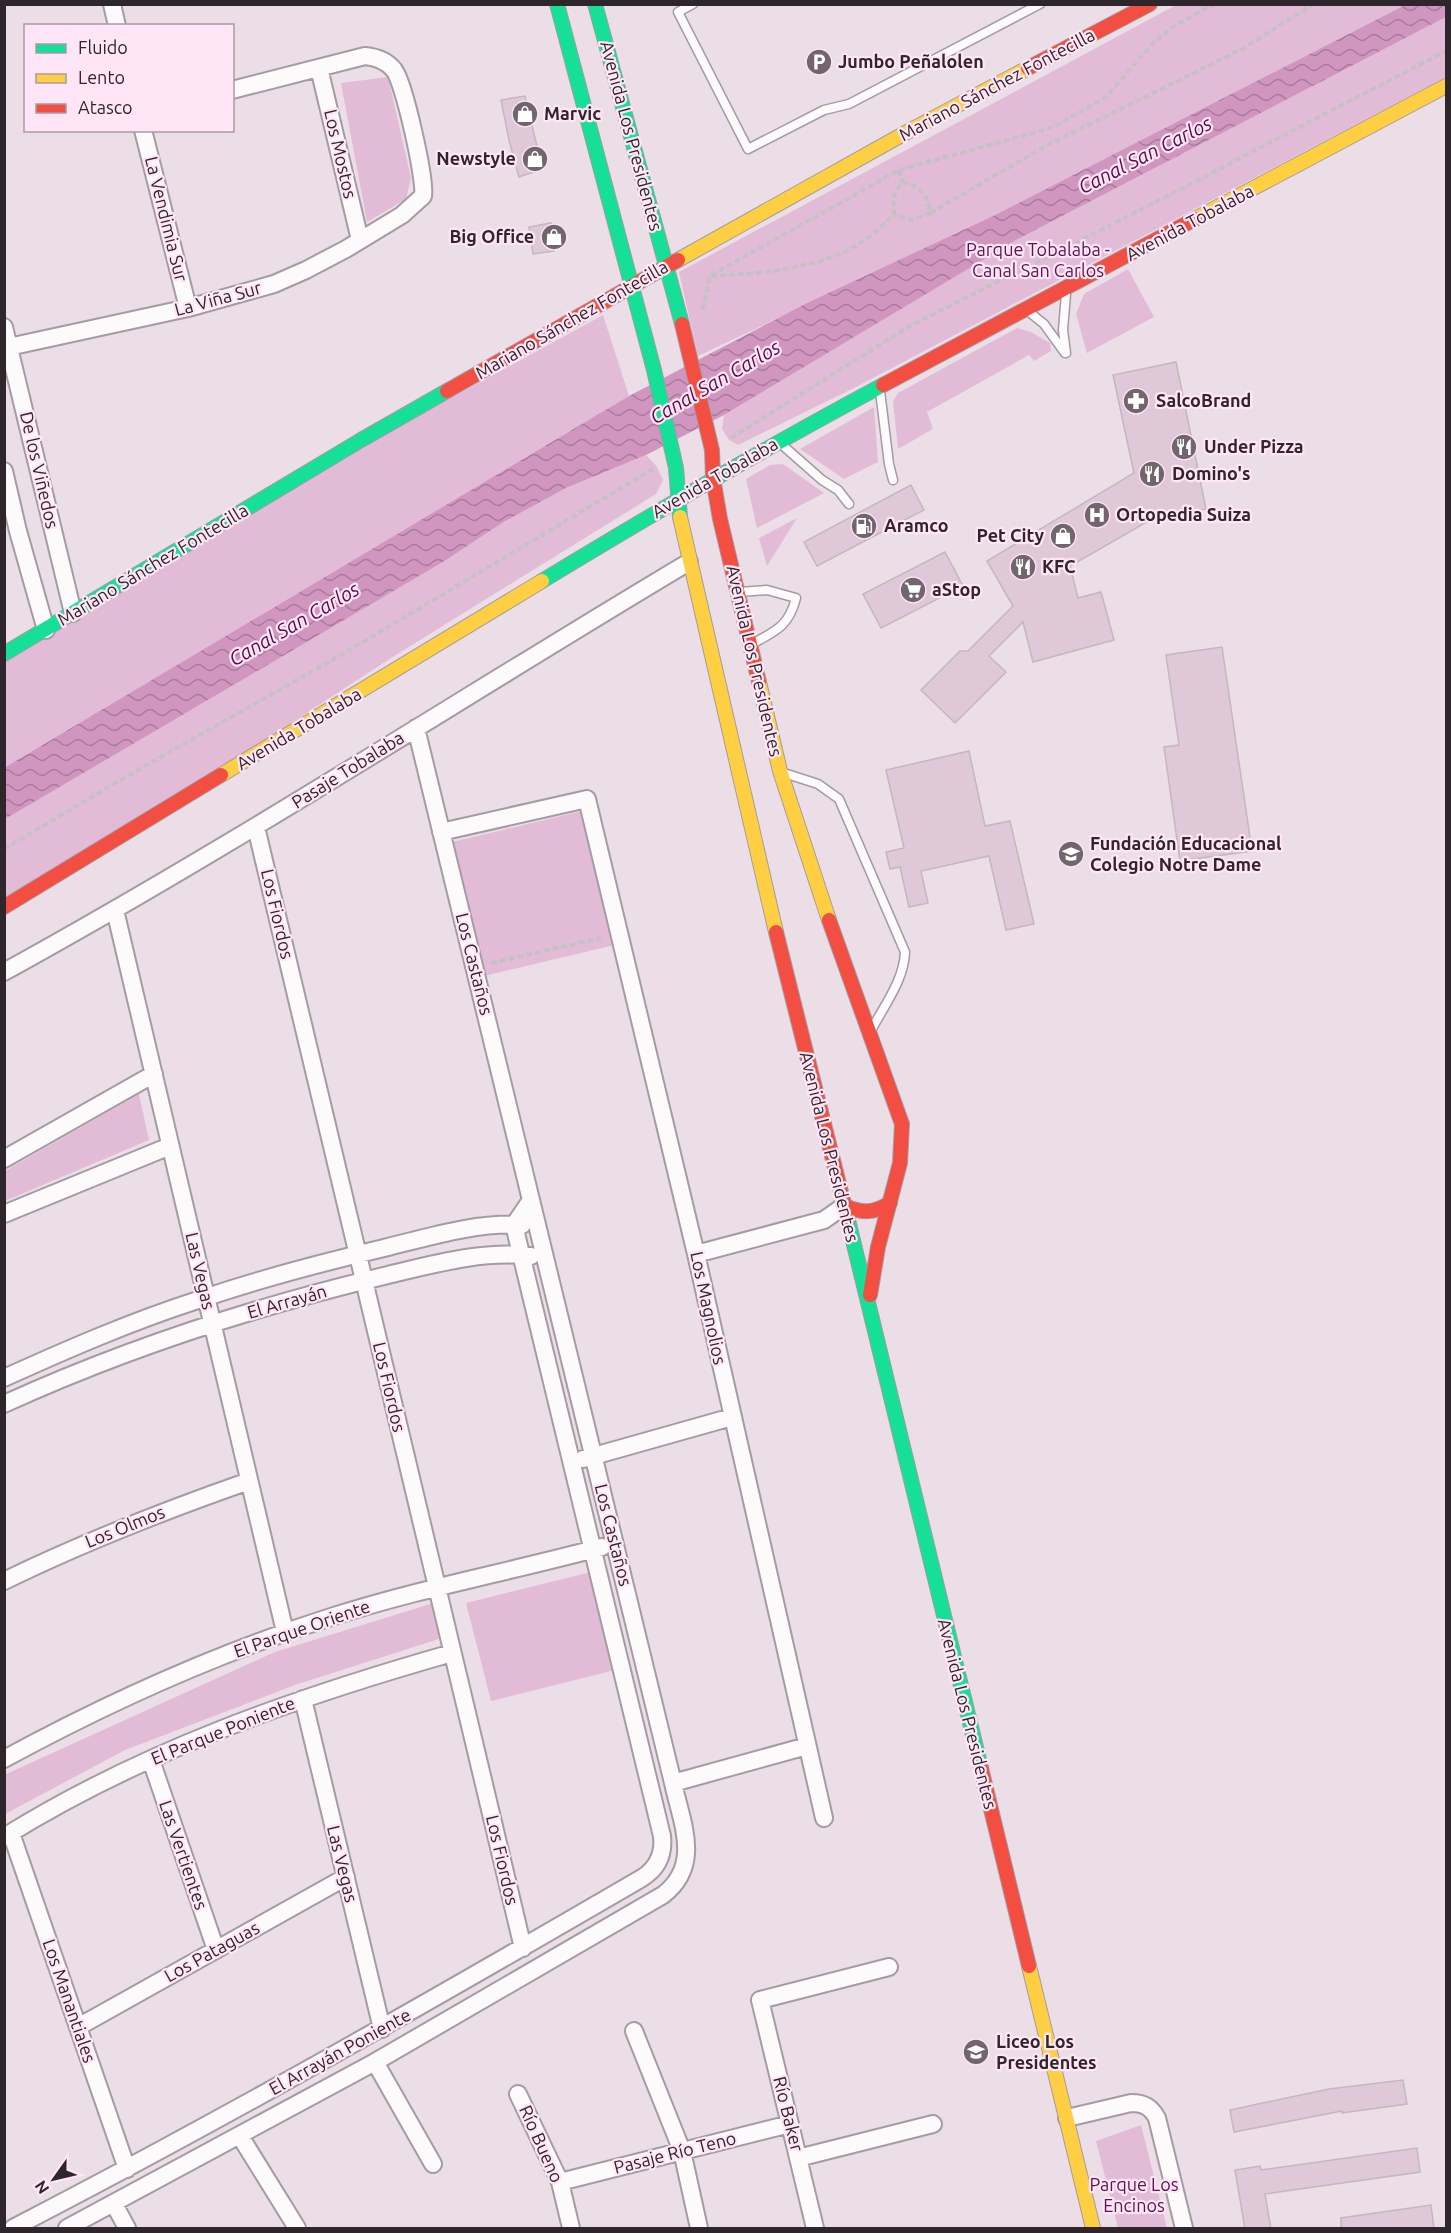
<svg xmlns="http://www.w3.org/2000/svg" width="1451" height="2233" font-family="Ubuntu,sans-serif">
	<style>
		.green { fill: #e2bcd6 }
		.water { fill: url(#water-waves) }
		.building { fill: #dfc8d8; stroke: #c2b8be; stroke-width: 1.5 }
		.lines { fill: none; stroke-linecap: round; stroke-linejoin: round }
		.lane-casing { stroke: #a59ba2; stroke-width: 11 }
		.street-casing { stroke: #a59ba2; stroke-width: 20 }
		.fast-casing { stroke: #a59ba2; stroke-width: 16 }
		.slow-casing { stroke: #a59ba2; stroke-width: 16 }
		.jam-casing { stroke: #a59ba2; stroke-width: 16 }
		.path { stroke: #c5c1c5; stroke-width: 4; stroke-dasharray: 6 3; stroke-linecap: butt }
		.lane { stroke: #fcfafb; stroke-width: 8 }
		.street { stroke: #fcfafb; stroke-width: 16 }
		.fast { stroke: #16e098; stroke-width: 14 }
		.slow { stroke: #ffcf43; stroke-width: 14 }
		.jam { stroke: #f24e42; stroke-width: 14 }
		.labels { text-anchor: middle; stroke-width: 4.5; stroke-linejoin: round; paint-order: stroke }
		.poi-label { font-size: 18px; font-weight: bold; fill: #2f262c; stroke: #ffe5f6; text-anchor: start }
		.street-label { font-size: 18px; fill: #2f262c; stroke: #ffe5f6 }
		.park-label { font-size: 18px; fill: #5b144c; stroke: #ffe5f6 }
		.water-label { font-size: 20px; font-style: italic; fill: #540c46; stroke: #ffe5f6 }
	</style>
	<defs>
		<pattern id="water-waves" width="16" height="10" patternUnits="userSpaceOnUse" patternTransform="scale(1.5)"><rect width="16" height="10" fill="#d196c0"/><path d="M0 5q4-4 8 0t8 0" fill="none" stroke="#aa7a9c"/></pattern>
	</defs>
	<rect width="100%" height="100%" fill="#ebdee7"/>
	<path class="green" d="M 1176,5 L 1405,5 L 995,215 L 698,356 L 679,272 Z
		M 1446,17 L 1446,77 L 852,389 L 738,445 L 729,440 L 722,429 L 724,415 L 977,263 L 1018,239 Z
		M 388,77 L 411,178 L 406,199 L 367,222 L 341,83 Z
		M 1128,269 L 1154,317 L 1087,353 L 1076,314 L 1084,294 Z
		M 603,315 L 629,396 L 5,768 L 4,662 L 365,445 Z
		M 1017,328 L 1031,332 L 1050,343 L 1051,351 L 1034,361 L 1029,355 L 927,412 L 933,429 L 898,449 L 893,401 L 898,393 Z
		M 874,407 L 878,462 L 844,479 L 800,449 Z
		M 646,455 L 657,467 L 663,480 L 656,494 L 391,658 L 99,848 L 5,903 L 4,819 L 443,562 L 502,523 L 566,488 Z
		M 783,464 L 824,493 L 757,528 L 746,479 L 770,465 Z
		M 797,518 L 767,566 L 759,538 Z
		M 582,811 L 615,945 L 484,976 L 452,842 Z
		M 139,1094 L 149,1140 L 5,1201 L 5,1171 Z
		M 591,1572 L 615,1670 L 491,1701 L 466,1603 Z
		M 437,1602 L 445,1637 L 295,1685 L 125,1750 L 5,1814 L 4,1775 L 275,1652 Z
		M 1141,2125 L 1167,2228 L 1118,2228 L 1096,2141 Z"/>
	<path class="water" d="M 1405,5 L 1446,5 L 1446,17 L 1018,239 L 724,415 L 646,455 L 566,488 L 502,523 L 443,562 L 5,819 L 4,768 L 629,396 L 805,304 L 995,215 Z"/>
	<path class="building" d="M 525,96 L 541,163 L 537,171 L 519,177 L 509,140 L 501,100 Z
		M 551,223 L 554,251 L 533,254 L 529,227 Z
		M 1176,362 L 1206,509 L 1150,520 L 1070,566 L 1078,598 L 1101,592 L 1114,640 L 1033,662 L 1023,622 L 989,656 L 1006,672 L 955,723 L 921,690 L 960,651 L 968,651 L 1013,606 L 987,561 L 1134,473 L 1113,375 Z
		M 911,485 L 924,510 L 817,566 L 804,542 Z
		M 945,552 L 963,586 L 881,628 L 863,594 Z
		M 1222,647 L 1252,851 L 1180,861 L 1164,747 L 1179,745 L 1166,655 Z
		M 969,751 L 985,826 L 1010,821 L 1034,924 L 1006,930 L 989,856 L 921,871 L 928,903 L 909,907 L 900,867 L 890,869 L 886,852 L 904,848 L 886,770 Z
		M 1403,2080 L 1407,2104 L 1342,2113 L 1342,2111 L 1234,2132 L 1230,2110 L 1329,2089 Z
		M 1417,2148 L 1420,2172 L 1265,2194 L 1271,2229 L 1245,2229 L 1235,2170 L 1260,2166 L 1261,2170 Z
		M 1431,2205 L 1434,2229 L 1341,2229 L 1341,2218 Z"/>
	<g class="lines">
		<g class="lane-casing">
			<path id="lane" d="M 693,4 L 678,12 L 748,149 L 824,110 L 849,104 L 1040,4
				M 1028,311 L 1044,324 L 1065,353
				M 1066,353 L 1063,330 L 1066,294
				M 880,391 L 889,464 L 893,480
				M 780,443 L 822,480 L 838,490 L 849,504
				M 739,592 L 767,590 L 796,598 C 789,626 776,631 752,644
				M 784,773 L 818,784 L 839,799 L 905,952 C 904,979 886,1003 873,1027"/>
		</g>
		<g class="street-casing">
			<path id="street" d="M 112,4 L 117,26
				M 319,68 L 360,240
				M 143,130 L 188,308
				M 4,327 L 73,613
				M 4,348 L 188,308 L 274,284 L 306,270 L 346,249 L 402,215 L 423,196 C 426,181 404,82 394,70 C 387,61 376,57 365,56 L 232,90
				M 4,471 L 18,531 L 46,630
				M 256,827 L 523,1948
				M 441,832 L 587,799 L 696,1254 L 824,1818
				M 115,910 L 285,1632
				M 4,972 C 237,844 461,698 689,562
				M 4,1159 L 154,1074
				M 4,1214 L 170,1146
				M 696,1254 L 824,1220 L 844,1206
				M 4,1378 C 66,1350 130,1322 195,1301 C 256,1280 320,1263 384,1248 C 429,1237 476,1222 522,1225
				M 4,1404 C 127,1348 257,1306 388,1275 C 434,1264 484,1250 531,1256
				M 583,1459 L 732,1417
				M 4,1581 C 84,1542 166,1510 249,1481
				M 303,1699 L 382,2029
				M 4,1759 C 109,1702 220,1652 334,1616 C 422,1588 513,1571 602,1547
				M 151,1760 L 216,1950
				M 673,1783 L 807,1746
				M 11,1833 L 127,2169
				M 4,1837 C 142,1751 297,1697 452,1653
				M 78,2027 L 346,1877
				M 634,2031 L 682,2151 L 699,2228
				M 375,2062 L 433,2164
				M 518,2094 L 560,2182 L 571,2228
				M 1067,2118 L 1131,2103 C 1144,2103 1151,2107 1157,2118 L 1184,2228
				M 240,2136 L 297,2228
				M 798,2158 L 933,2124
				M 560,2182 L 790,2124
				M 114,2204 L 127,2228
				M 13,2228 C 226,2118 434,1999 642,1878 C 658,1868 664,1854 662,1836 L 514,1225 L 531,1200
				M 67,2228 L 375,2062 L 663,1895 C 702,1865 682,1824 673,1783 L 416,728
				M 815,2228 L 760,2000 L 889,1967"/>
		</g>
		<g class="fast-casing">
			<path id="fast" d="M 557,4 L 654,370 L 676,468 L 680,517
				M 595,4 L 682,324
				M 542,581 C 654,513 767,447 883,385
				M 4,654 L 361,440 L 447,391
				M 848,1220 L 981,1768"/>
		</g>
		<g class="slow-casing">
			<path id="slow" d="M 1195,219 L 1446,86
				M 678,260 L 907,132 L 1028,68
				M 680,517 L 776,932
				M 759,682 L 780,771 L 829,920
				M 221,775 L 542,581
				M 1029,1966 L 1093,2228"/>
		</g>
		<g class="jam-casing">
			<path id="jam" d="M 1028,68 L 1150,4
				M 682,324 L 712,450 L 713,478 L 720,519 L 759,682
				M 883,385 L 1195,219
				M 447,391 L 678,260
				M 4,907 L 221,775
				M 829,920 L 902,1124 L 900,1163 L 878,1247 L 870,1295
				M 776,932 L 848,1220
				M 844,1206 C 862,1213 873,1214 890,1203
				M 981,1768 L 1029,1966"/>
		</g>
		<path class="path" d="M 899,170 L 902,182
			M 930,213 L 1044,147 L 1242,49 L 1314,4
			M 711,276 C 755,274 801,270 842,253 C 862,245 878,229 894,215 L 893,197 L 902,182 C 921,187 927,193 930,213 L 911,220 L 894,215
			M 703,310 L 710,276 L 899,170 L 1054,127 L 1106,97 L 1153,43 L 1173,27 L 1214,4
			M 731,438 L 910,326 L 1125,218 L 1446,51
			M 4,849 L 122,779 L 341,655 L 653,469
			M 491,963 L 601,938"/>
		<use href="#lane" class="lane"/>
		<use href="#street" class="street"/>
		<use href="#fast" class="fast"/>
		<use href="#slow" class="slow"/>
		<use href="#jam" class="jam"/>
	</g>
	<defs>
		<g id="parking-disc" transform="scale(1.35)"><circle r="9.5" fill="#71666d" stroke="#ffe5f6"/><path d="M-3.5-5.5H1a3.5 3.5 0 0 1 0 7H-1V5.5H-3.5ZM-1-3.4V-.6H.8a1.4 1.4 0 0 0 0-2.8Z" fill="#fff"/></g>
		<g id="shop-disc" transform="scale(1.35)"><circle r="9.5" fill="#71666d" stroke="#ffe5f6"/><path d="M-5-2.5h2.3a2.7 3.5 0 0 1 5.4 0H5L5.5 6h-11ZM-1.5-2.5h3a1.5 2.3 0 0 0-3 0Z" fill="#fff"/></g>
		<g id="pharmacy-disc" transform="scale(1.35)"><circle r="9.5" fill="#71666d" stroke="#ffe5f6"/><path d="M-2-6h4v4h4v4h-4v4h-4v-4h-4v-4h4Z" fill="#fff"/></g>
		<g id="restaurant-disc" transform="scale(1.35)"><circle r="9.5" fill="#71666d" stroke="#ffe5f6"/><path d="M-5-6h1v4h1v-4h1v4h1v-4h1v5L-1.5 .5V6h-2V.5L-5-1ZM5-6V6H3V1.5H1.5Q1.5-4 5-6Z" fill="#fff"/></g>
		<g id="hospital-disc" transform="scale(1.35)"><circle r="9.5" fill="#71666d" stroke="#ffe5f6"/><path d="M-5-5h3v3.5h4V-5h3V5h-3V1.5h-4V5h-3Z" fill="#fff"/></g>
		<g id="fuel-disc" transform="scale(1.35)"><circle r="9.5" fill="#71666d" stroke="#ffe5f6"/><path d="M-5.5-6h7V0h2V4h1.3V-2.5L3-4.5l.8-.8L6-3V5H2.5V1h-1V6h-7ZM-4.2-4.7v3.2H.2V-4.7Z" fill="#fff"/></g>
		<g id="supermarket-disc" transform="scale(1.35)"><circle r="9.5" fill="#71666d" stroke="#ffe5f6"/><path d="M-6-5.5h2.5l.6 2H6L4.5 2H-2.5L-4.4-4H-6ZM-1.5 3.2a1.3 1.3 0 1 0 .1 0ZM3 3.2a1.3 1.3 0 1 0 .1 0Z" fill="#fff"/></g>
		<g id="school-disc" transform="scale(1.35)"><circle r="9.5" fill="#71666d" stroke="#ffe5f6"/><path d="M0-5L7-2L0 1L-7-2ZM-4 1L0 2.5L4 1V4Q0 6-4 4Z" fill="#fff"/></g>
	</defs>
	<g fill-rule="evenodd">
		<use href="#parking-disc" x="819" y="62"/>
		<use href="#shop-disc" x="525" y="114"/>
		<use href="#shop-disc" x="535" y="159"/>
		<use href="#shop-disc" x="554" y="237"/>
		<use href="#pharmacy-disc" x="1136" y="401"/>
		<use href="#restaurant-disc" x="1184" y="447"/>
		<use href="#restaurant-disc" x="1152" y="474"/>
		<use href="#hospital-disc" x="1097" y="515"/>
		<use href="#fuel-disc" x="864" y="526"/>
		<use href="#shop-disc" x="1063" y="536"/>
		<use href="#restaurant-disc" x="1023" y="567"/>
		<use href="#supermarket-disc" x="913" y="590"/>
		<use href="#school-disc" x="1071" y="854"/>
		<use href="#school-disc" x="976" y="2052"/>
	</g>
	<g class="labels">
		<g class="poi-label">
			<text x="838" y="68">Jumbo Peñalolen</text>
			<text x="544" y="120">Marvic</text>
			<text x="516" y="165" text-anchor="end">Newstyle</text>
			<text x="534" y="243" text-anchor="end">Big Office</text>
			<text x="1156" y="407">SalcoBrand</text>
			<text x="1204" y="453">Under Pizza</text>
			<text x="1172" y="480">Domino's</text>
			<text x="1116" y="521">Ortopedia Suiza</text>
			<text x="884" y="532">Aramco</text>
			<text x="1044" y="542" text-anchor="end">Pet City</text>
			<text x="1042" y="573">KFC</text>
			<text x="932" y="596">aStop</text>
			<text x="1090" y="850">Fundación Educacional<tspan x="1090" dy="21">Colegio Notre Dame</tspan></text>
			<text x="996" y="2048">Liceo Los<tspan x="996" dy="21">Presidentes</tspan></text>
		</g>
		<g class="street-label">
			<text transform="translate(997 85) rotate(-28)" y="6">Mariano Sánchez Fontecilla</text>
			<text transform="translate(631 136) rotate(75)" y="6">Avenida Los Presidentes</text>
			<text transform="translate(340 154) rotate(77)" y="6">Los Mostos</text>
			<text transform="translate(166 219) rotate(76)" y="6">La Vendimia Sur</text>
			<text transform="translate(1190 223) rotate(-28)" y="6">Avenida Tobalaba</text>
			<text transform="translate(218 299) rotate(-15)" y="6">La Viña Sur</text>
			<text transform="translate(572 320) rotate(-30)" y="6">Mariano Sánchez Fontecilla</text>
			<text transform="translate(39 470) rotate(77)" y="6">De los Viñedos</text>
			<text transform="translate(715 478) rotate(-30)" y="6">Avenida Tobalaba</text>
			<text transform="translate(153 565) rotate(-31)" y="6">Mariano Sánchez Fontecilla</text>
			<text transform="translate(754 661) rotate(77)" y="6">Avenida Los Presidentes</text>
			<text transform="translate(299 729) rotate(-31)" y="6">Avenida Tobalaba</text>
			<text transform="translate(348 770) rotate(-32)" y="6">Pasaje Tobalaba</text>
			<text transform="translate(277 914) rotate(77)" y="6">Los Fiordos</text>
			<text transform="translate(474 964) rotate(76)" y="6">Los Castaños</text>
			<text transform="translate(829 1147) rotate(76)" y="6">Avenida Los Presidentes</text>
			<text transform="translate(200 1271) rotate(77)" y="6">Las Vegas</text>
			<text transform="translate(287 1302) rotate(-16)" y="6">El Arrayán</text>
			<text transform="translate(708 1308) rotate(78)" y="6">Los Magnolios</text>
			<text transform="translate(389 1387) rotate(77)" y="6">Los Fiordos</text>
			<text transform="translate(125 1527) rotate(-22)" y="6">Los Olmos</text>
			<text transform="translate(613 1535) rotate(76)" y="6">Los Castaños</text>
			<text transform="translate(302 1629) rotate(-19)" y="6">El Parque Oriente</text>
			<text transform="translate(967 1714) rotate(76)" y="6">Avenida Los Presidentes</text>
			<text transform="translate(223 1731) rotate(-22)" y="6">El Parque Poniente</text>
			<text transform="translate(183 1855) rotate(71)" y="6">Las Vertientes</text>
			<text transform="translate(502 1860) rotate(77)" y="6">Los Fiordos</text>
			<text transform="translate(342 1864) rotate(76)" y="6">Las Vegas</text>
			<text transform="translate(212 1952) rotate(-29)" y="6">Los Pataguas</text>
			<text transform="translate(69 2001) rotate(71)" y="6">Los Manantiales</text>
			<text transform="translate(340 2052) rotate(-29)" y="6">El Arrayán Poniente</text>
			<text transform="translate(788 2114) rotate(76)" y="6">Río Baker</text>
			<text transform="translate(541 2144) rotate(66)" y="6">Río Bueno</text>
			<text transform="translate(675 2153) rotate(-14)" y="6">Pasaje Río Teno</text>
		</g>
		<g class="park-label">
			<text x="1038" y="256">Parque Tobalaba -<tspan x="1038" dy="21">Canal San Carlos</tspan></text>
			<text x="1134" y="2191">Parque Los<tspan x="1134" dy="21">Encinos</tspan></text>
		</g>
		<g class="water-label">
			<text transform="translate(1145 155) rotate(-27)" y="7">Canal San Carlos</text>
			<text transform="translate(715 382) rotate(-30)" y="7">Canal San Carlos</text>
			<text transform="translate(294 624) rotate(-30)" y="7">Canal San Carlos</text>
		</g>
	</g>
	<rect width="1451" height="2233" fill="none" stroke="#2f262c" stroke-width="12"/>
	<rect x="24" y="24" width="210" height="108" fill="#ffe5f6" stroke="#ac99a5" stroke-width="1.5"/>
	<rect x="36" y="44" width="30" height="9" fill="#16e098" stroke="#ac99a5" stroke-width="1.5"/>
	<text x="78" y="54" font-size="18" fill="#2f262c">Fluido</text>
	<rect x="36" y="74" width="30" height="9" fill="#ffcf43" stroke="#ac99a5" stroke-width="1.5"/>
	<text x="78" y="84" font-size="18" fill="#2f262c">Lento</text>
	<rect x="36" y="104" width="30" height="9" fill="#f24e42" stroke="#ac99a5" stroke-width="1.5"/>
	<text x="78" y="114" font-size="18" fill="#2f262c">Atasco</text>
	<g transform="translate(54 2179) rotate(236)" stroke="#ffe5f6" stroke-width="4.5" paint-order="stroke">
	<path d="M0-4.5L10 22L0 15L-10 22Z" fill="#2f262c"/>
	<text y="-9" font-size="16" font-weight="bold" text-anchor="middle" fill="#2f262c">N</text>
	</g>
</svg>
